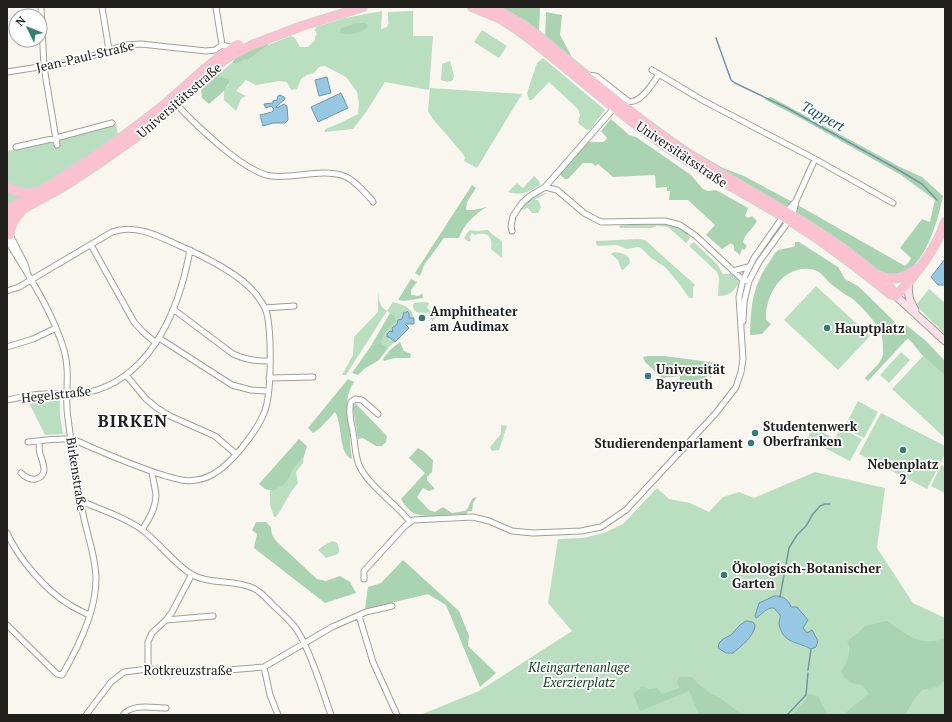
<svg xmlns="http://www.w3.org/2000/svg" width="952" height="722" font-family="'PT Serif',serif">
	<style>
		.green { fill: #b9dfc0 }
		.forest { fill: #a9d3b1 }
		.water { fill: #96c7e3; stroke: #7395a8 }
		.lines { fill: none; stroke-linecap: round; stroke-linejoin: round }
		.stream { stroke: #7395a8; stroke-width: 1.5 }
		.street-casing { stroke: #a29f98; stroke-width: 7 }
		.secondary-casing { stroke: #a29f98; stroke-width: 9 }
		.primary-casing { stroke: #d3d2d2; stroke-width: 10 }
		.street { stroke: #fff; stroke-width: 5 }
		.secondary { stroke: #fde0e7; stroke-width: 7 }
		.primary { stroke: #fbc1d0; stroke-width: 8 }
		.poi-dot { fill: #367c74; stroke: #fff; stroke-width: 1.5 }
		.labels { text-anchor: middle; stroke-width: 3.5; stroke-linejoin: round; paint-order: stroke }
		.street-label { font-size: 13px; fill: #21201d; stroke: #fff }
		.poi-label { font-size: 13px; font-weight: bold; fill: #21201d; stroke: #fff; text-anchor: start }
		.park-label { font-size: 13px; font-style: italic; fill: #124121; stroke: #fff }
		.water-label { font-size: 14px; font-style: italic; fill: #134f6b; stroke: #fff }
		.district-label { font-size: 17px; font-weight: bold; letter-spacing: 1px; fill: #21201d; stroke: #fff }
	</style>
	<rect width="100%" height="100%" fill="#f9f6ef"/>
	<path class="green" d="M 382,11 L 381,29 L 387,27 L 389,22 L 388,22 L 388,12 L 413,11 L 413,36 L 433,36 L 429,90 L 385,82 L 366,112 L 353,129 L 325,132 L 325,129 L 338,124 L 358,114 L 359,103 L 357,92 L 346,77 L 325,66 L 319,67 L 314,73 L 307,75 L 301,79 L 297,89 L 291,90 L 287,82 L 279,81 L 256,85 L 246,80 L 236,91 L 246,96 L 241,99 L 236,111 L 224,100 L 224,91 L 229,84 L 219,77 L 218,74 L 232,63 L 237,64 L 245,58 L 248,60 L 268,45 L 291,36 L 295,38 L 300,47 L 308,47 L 315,40 L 315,37 L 317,34 L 315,30 L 316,27 L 345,18 Z
		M 482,30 L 507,46 L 499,58 L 474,42 Z
		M 543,58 L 605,110 C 600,117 595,122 591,129 L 587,130 L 578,123 L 580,115 L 578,109 L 549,82 L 532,100 L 529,100 L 527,93 L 537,63 Z
		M 450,61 L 454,76 L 452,81 L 447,82 L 441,80 L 442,64 Z
		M 430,88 L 522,94 L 477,168 L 464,161 L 465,158 L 463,154 L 433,119 L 428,111 Z
		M 116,124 L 118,135 L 49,181 L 7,205 L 7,150 L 8,151 L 54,142 Z
		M 534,176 L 539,181 L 540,185 C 528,192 522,196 508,192 L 517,183 L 523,188 Z
		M 547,193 L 534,200 L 538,200 L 541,207 L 538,213 L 532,213 L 528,208 L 523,210 L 521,209 C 527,200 536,194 547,193 Z
		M 651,223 C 666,223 683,223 690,238 L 686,243 L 668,227 L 657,226 L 651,228 L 620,228 L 619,227 L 621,225 Z
		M 470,230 L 476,231 L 488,230 L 493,235 L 502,241 L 502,258 L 491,249 C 493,236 487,231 475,235 L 472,233 L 469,237 L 471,240 L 469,242 L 464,238 L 467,233 Z
		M 638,239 L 645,240 L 695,285 L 693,287 L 693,298 L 689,298 L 681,286 L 665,267 L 651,258 L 641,248 L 638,247 L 627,249 L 617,245 L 598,246 L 596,244 L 596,241 Z
		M 694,242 L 717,264 L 723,274 L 731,274 L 737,277 L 739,283 C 733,292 729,296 718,296 L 719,278 L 717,272 L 689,246 Z
		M 614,252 C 622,253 630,254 630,263 L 623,270 L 621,269 L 618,260 L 611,254 Z
		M 816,286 L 870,336 L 838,370 L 784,320 Z
		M 929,289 L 945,303 L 945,335 L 916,305 Z
		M 378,292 L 379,300 L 382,307 L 387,311 L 393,302 C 403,305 412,307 414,318 L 409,318 L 407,311 L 403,314 L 402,319 L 394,326 L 393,332 L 389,337 L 395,342 L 388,348 L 382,344 L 381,337 L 396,321 L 395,316 L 387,311 L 346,375 L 342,375 L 353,355 L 354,337 L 378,312 Z
		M 425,302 L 429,303 L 427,308 L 434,314 L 438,315 L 432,322 L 431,316 L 428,312 L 426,314 L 424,312 L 423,313 L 420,312 L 420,313 C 415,312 413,310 413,305 L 414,303 Z
		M 901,352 L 910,360 L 889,383 L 880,375 Z
		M 923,356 L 945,376 L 945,438 L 892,389 Z
		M 44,399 L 60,399 L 60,415 L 63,434 L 45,435 L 28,401 Z
		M 858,401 L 878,412 L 864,438 L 844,428 Z
		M 881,413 L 945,446 L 945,454 L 927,489 L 859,454 Z
		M 501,425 L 507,426 L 499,450 L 492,451 L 490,447 L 501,434 Z
		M 813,427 L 835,439 L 840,428 L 862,439 L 850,461 L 807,439 Z
		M 304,456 L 303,463 L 296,472 L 298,483 C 289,493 284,506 276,517 L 274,517 L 270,505 L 270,491 L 273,491 L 283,484 L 290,477 L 292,471 Z
		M 941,465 L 945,467 L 945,493 L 931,486 Z
		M 815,472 L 885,488 L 877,548 L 913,603 L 945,618 L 945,715 L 420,715 L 479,691 L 572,631 L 548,603 L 558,539 L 583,538 L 604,533 L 623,524 L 657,488 L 669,499 L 690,503 L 709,512 L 723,497 L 739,492 L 754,498 Z
		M 332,541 L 337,543 C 339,547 340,550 338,554 L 326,558 L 318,550 L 323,546 Z"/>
	<path class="forest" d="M 500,7 L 540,7 L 539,31 L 526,21 Z
		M 546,12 L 562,15 L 560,35 L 573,59 L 623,101 L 690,149 L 723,168 L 744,176 L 796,204 L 905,266 L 909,262 L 911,258 L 900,248 L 922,219 L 930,222 L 935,200 L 901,175 L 804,120 L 764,99 L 771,97 L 900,167 L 922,177 L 943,196 C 938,219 929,253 910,269 C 905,273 895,274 890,275 C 878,275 839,241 827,233 C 783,204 735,182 691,154 C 639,120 593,79 545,40 Z
		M 357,23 L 365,23 L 368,27 C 359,33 351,36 340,33 L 341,28 Z
		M 268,43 L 268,45 L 248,60 L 245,59 L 237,64 L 232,63 C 238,53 257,47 268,43 Z
		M 218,73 L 219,77 L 229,79 L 229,83 L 224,91 L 209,104 L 202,98 L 201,89 Z
		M 611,119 L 629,135 L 636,137 L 691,175 L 703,189 L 708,191 L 716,190 L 748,208 L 745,216 L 748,218 L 752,216 L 757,221 C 752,230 746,232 743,242 L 747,246 L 744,250 L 742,249 L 740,255 L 734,250 L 734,246 L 731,243 L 722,249 L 706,235 L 715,225 L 688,200 L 669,200 L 670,191 L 667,191 L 667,187 L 656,188 L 655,175 L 613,177 L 598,164 L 595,166 L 592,163 L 583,163 L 568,179 L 565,179 L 559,174 L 588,142 L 604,142 L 607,138 L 601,131 Z
		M 472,185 L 476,188 L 467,202 L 466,210 L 474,210 L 487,207 C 476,213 463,225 459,238 L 444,238 L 424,265 L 420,276 L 415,273 Z
		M 795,242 L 799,242 L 838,267 L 845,279 L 858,286 L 900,327 L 905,324 L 926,341 L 945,361 L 945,376 L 923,356 L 908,338 L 868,381 L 865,378 C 871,371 882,363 883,354 C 883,348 883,338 881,333 C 877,323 862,307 854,300 C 847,295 838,290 831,284 C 824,278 821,270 810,269 C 782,266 765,295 766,320 L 771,324 L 762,334 L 750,335 C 751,308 752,287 768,264 C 771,260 774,254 777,251 C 781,248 788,249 795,246 Z
		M 411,279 L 417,282 L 411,290 L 411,295 L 419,296 L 422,293 L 423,298 L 404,301 L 398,300 Z
		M 390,313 L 395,316 L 396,321 C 390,328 380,335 382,344 L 388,348 L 379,360 L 364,369 L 358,375 L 352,373 L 371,346 Z
		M 400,342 L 404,351 L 411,354 L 410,358 L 394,358 L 384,361 L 383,359 L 390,350 Z
		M 648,356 L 664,356 L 717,363 L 713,366 L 711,378 L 708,375 L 694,391 L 680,388 L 680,376 L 662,378 L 645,362 L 643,357 Z
		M 348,379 L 354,382 C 343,398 348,416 350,434 C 350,442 350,450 352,457 L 351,459 C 338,451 343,424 335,412 L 319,429 L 313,433 L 308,428 Z
		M 355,403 L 387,436 L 386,442 L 382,446 L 376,446 L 363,438 L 358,439 L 353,408 Z
		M 299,439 L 307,446 L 304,456 L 292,471 L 290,477 L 283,485 L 273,491 L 265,489 L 259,484 Z
		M 418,448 L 423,451 L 433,460 L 432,472 L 427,477 L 427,480 L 435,489 L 429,491 L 423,488 L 417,497 L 429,510 L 435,512 L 443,507 L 452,513 L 465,511 L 468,508 L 470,503 L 473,498 L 477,497 L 473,503 L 472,511 L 469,511 L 466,514 C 454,514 427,518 416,514 C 410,512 403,504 401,499 L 425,473 L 409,458 Z
		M 256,522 L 266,522 L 271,527 L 272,535 L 277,542 L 317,579 L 326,581 L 340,576 L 350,582 L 356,593 L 325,603 L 254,548 L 257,534 L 252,530 Z
		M 403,560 L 459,611 L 469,636 L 468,646 L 496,673 L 480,687 L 446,605 L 428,594 L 365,609 L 368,587 L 381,583 Z
		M 887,621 C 908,635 920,648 945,638 L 945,680 L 937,687 L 922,690 L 915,698 L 905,715 L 843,715 L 868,694 C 864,682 858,686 850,682 C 846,679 843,676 841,672 C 846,665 853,649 847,642 L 865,626 Z
		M 680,677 L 692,677 C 697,683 704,689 711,694 C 714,695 717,696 720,698 C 729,704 734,710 744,715 L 699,715 L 689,691 L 640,711 L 633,694 L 642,687 L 649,689 L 657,688 L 662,694 L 679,688 L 677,682 Z
		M 809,694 L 818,696 L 827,713 L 831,715 L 792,715 L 804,702 Z"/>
	<path class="water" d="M 327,77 L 331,93 L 319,96 L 315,80 Z
		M 341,93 L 348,108 L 318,122 L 311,107 Z
		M 280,95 L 284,97 L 285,99 L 276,107 L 277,108 L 284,104 L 287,106 L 288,120 L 285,123 L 273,123 L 263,126 L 260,115 L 272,112 L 274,109 L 271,106 L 266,108 L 264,104 L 273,103 L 273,101 L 277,100 L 278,96 Z
		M 945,259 L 945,285 L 938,285 L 931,277 Z
		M 407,311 L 409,313 L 409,318 L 414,318 L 414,324 L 405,324 L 409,328 L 395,342 L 389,337 L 387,337 L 387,334 L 390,331 L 393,332 L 392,328 L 397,324 L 398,320 L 402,319 L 404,312 L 406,313 Z
		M 774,596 C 782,595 789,600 791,607 L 797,607 L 808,620 L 803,628 L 807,633 L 812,630 L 818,641 L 816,647 L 811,649 C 797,641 783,644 779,624 C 779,620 781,618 780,615 L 774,608 C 766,607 763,614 756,618 L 755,616 L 759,603 Z
		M 746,621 L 753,622 L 755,625 C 755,636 741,646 733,653 L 726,653 L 718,648 L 719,643 L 723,639 L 731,635 L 740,625 Z"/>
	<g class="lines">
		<path class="stream" d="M 716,38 L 731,80 L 735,83 L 787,108 L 897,169 L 922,184 L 937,200
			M 780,597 L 789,548 L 797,535 L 806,526 L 813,514 L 820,506 L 825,504 L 830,504
			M 808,670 L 811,649
			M 787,715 L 806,695 L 808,673"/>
		<g class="street-casing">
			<path id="street" d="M 41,7 L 44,67 L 57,145
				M 102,7 L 109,50
				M 216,7 L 222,45
				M 652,70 L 702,100 L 815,159 L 893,203
				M 7,72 L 77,61 L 125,45 L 141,44 L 206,51 L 215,50 L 222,45 L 233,48
				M 587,75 L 596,76 L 628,101 C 640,105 653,83 659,74
				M 174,102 C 194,123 243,172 271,176 C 294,179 322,168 344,176 C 355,180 364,192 372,200 L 373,202
				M 16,147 L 56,138 L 112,123
				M 545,187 L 557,190 L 584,213 L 601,222 L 665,221 L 680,225 L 696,236 L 743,280 L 749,281
				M 512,231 L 511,226 L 513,216 L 522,203 L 530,196 L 545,187 L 615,107
				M 9,233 L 25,264 L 27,271
				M 7,240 C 28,275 52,310 64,350 C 71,374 64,395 68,418 C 72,450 76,483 83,514 C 87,535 96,557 96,579 C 96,612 78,648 62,675 L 57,674 L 7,625
				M 91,245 L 134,322 L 143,332 L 156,343
				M 733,271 L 748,267
				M 7,291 L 19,287 L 112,232 C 134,224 157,235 178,245 C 203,256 246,276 260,300 C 264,305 267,312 268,319 C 271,339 272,395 264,413 C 257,431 232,463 215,473 C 209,477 203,479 196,480 C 185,482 176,479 166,476 C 142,469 119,459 95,449 C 88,446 81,442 73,440 C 64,437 38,441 28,442
				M 265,308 L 294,306
				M 173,309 L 233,354 C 246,360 256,361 270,361
				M 743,321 L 744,302 L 749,281 L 759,262 L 793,215 L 796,201 L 815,159
				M 159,338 L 232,385 L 251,390 L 268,391
				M 7,347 L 33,339 L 56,328
				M 126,375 L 146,399 L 157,408 L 170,416 L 215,436 L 236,454
				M 269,378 L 313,377
				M 7,400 C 19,398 31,394 43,394 C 61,393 79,396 97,390 C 155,371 180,305 190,250
				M 378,414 L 362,400 L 355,399 L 351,402 C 348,411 351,422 353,432 C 355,443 355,455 359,465 C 369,487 396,503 410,522
				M 21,473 C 25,477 30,480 36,479 C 49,475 43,463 40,454 C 39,450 39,446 39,441
				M 81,501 C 101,510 123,516 141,529 C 159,542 172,562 191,574 C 209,585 234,579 253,588 C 260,591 266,598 272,604 C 280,612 290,620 297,630 C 311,653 322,689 331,715
				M 142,530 C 149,519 156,508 156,495 C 155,487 153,480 152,472
				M 7,533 C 18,558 46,591 70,605 C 76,609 83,612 89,615
				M 364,579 L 364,571 L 405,526 L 413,520 L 473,517 L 489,521 L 512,531 L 533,533 L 581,531 L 601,527 L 626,510 L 716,413 L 736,387 L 741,372 L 743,359 L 739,297 L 743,280 L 754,258 L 787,211 L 796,201
				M 359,616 L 373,662 L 397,715
				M 166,620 L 213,616
				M 264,667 L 270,695 L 278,715
				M 148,669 L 148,642 L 152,633 L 166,620 L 172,612 L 192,574
				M 86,715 L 111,682 L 124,672 L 148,669 L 216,671 L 264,667 L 332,627 L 366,612 L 392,606
				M 123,715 C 132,703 153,708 166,708"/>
		</g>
		<g class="secondary-casing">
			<path id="secondary" d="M 909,281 C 907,293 909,300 915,310
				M 896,296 L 945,341"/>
		</g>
		<g class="primary-casing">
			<path id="primary" d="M 472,7 L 499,18 L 516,29 C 568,67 615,112 668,148 C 708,175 750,196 790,221 C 826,243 858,268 890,294 L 896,296
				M 492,7 L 522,24 L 536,34 C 581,70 624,109 671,142 C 735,186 806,217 866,266 C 876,275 890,284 896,296
				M 7,187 C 15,192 27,194 36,192
				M 7,209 C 61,181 112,146 160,108 C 186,87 209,61 238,45
				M 7,218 L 63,187 L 104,160 L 142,133 L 176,104 L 224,60 L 234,54 L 254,44 L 302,26 L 363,7
				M 10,235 C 10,226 14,219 20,213
				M 879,275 C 893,282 904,278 916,269
				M 896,296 C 916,274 936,250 945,222"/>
		</g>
		<use href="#street" class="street"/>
		<use href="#secondary" class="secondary"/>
		<use href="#primary" class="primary"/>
	</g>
	<g class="poi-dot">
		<circle cx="422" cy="318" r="4"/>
		<circle cx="827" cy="328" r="4"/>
		<circle cx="648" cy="376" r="4"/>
		<circle cx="755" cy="433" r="4"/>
		<circle cx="751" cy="443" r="4"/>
		<circle cx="903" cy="450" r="4"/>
		<circle cx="724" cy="575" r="4"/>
	</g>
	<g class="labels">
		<g class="street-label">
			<text transform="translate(85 56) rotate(-13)" y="5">Jean-Paul-Straße</text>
			<text transform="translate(179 100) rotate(-41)" y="5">Universitätsstraße</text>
			<text transform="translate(682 154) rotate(34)" y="5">Universitätsstraße</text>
			<text transform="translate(56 394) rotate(-6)" y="5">Hegelstraße</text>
			<text transform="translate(77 474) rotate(81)" y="5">Birkenstraße</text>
			<text x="188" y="675">Rotkreuzstraße</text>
		</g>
		<g class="poi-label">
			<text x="430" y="316">Amphitheater<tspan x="430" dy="15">am Audimax</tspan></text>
			<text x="835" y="333">Hauptplatz</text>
			<text x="656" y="374">Universität<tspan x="656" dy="15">Bayreuth</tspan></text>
			<text x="763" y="431">Studentenwerk<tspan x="763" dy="15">Oberfranken</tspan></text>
			<text x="743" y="448" text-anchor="end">Studierendenparlament</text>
			<text x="903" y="469" text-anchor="middle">Nebenplatz<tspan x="903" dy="15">2</tspan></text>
			<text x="732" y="573">Ökologisch-Botanischer<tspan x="732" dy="15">Garten</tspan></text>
		</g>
		<g class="park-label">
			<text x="579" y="672">Kleingartenanlage<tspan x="579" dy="15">Exerzierplatz</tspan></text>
		</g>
		<g class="water-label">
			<text transform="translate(823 116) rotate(29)" y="5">Tappert</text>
		</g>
		<g class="district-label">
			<text x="133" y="427">BIRKEN</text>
		</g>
	</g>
	<rect width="952" height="722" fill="none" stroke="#21201d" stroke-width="16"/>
	<g transform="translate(28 28) rotate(313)"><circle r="19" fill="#ffffff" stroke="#a6a6a5"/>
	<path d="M0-3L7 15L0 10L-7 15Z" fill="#367c74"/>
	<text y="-6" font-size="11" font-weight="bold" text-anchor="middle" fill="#21201d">N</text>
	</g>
</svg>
